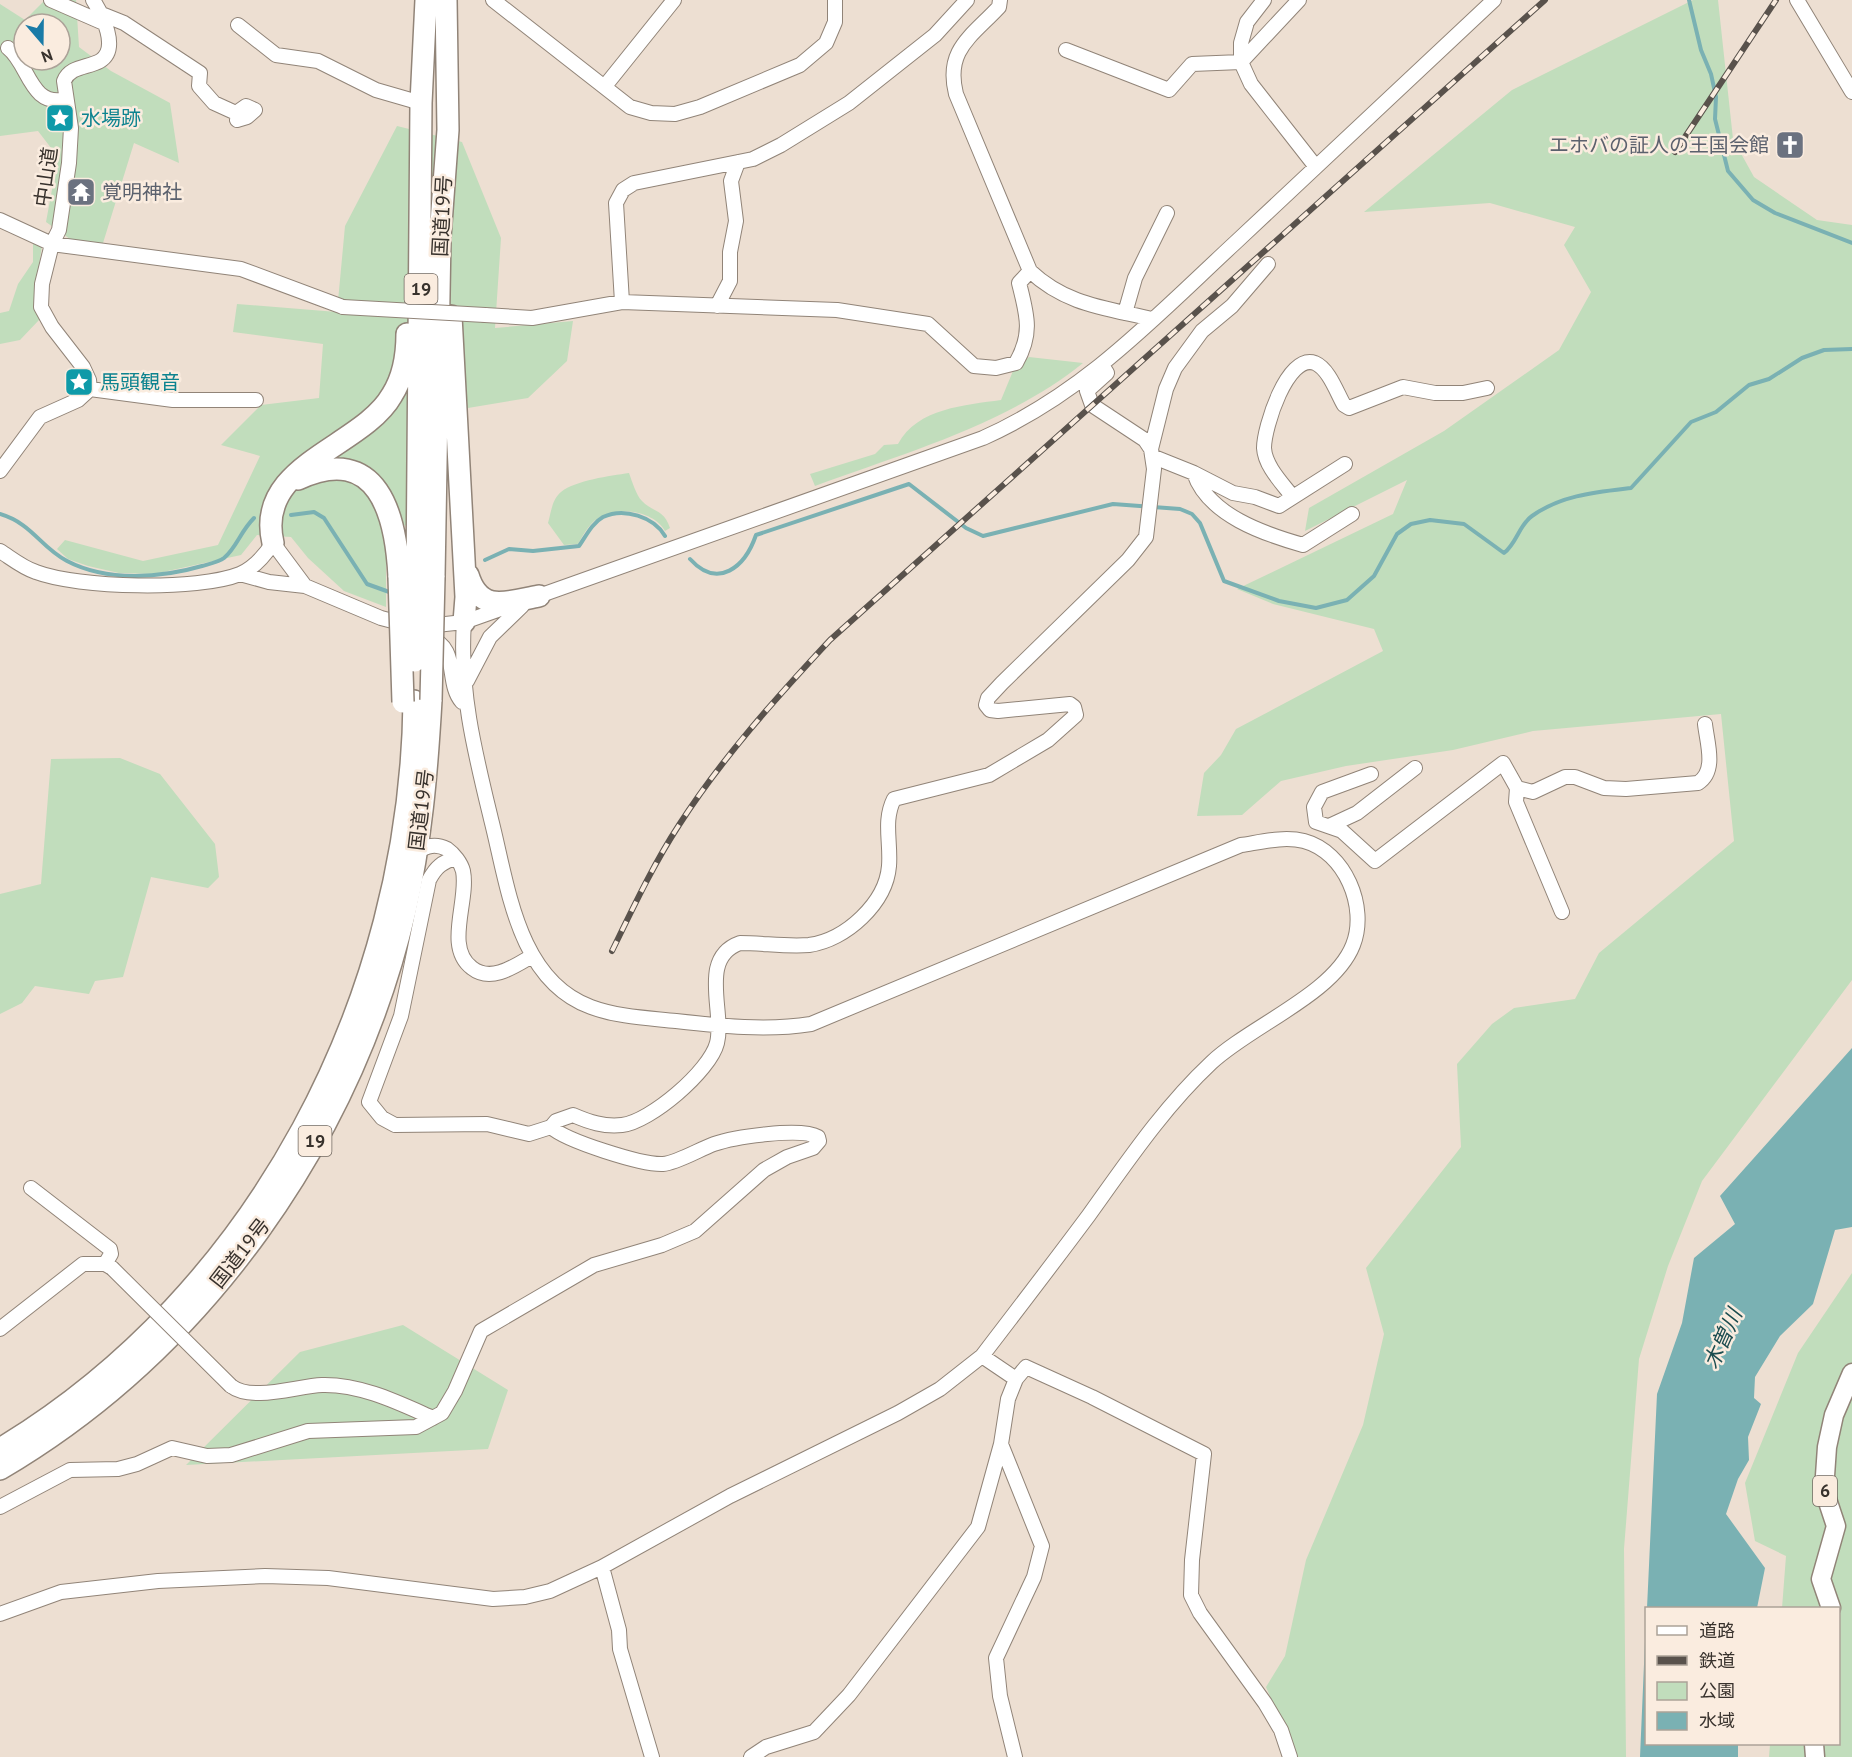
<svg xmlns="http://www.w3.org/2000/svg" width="1852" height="1757" font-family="'PT Sans','Noto Sans JP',sans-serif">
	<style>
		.green { fill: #c1ddbc; fill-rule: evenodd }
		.water { fill: #7ab1b3 }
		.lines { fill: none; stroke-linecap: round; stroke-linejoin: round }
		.stream { stroke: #7ab1b3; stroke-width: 4 }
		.minor-casing { stroke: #918478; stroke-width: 16 }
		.major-casing { stroke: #918478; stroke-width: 21 }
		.highway-casing { stroke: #918478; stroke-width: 24 }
		.minor { stroke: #fff; stroke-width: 14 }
		.major { stroke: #fff; stroke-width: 18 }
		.highway { stroke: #fff; stroke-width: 21 }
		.rail-casing { stroke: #59524c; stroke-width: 6 }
		.rail { stroke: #faecdf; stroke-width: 4; stroke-dasharray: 11; stroke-linecap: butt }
		.minor-bridge-casing { stroke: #918478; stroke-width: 16; stroke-linecap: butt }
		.highway-bridge-casing { stroke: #918478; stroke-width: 24; stroke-linecap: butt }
		.minor-bridge { stroke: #fff; stroke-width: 14 }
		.highway-bridge { stroke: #fff; stroke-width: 21 }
		.labels { text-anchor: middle; stroke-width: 5; stroke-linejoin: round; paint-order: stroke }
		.shield { fill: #faecdf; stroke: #726a62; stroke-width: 1.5 }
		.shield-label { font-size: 18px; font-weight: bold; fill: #38322d }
		.culture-label { font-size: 20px; fill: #0d838f; stroke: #faecdf; text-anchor: start }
		.worship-label { font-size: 20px; fill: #5b616d; stroke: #faecdf; text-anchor: end }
		.street-label { font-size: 20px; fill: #38322d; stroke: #faecdf }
		.water-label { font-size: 21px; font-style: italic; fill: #1c4d50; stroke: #faecdf }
	</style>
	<rect width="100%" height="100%" fill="#eddfd2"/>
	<path class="green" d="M 45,0 L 76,0 L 79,47 L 111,71 L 170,103 L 179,163 L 134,143 L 103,243 L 70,239 L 46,222 L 58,157 L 38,131 L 0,136 L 0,4 L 25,20 ZM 24,24 L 60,24 L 60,60 L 24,60 Z
		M 1693,0 L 1718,0 L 1733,139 L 1754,177 L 1817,220 L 1852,225 L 1852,980 L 1702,1181 L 1668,1266 L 1639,1359 L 1624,1549 L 1626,1757 L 1296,1757 L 1266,1687 L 1285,1656 L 1306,1560 L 1363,1425 L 1384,1334 L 1366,1268 L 1461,1147 L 1457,1064 L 1492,1024 L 1514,1008 L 1575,999 L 1599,953 L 1734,841 L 1721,714 L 1533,731 L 1453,750 L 1346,766 L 1281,781 L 1242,815 L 1197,816 L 1204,773 L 1221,755 L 1236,729 L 1383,651 L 1374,629 L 1273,604 L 1237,589 L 1393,514 L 1407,480 L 1305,531 L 1309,508 L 1444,431 L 1559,350 L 1591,292 L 1564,245 L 1575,227 L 1490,203 L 1364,212 L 1512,90 Z
		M 397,126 L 462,142 L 501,238 L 495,328 L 573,321 L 567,361 L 528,398 L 408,418 L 407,525 L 386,529 L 386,607 L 344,591 L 308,558 L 291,537 L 257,535 L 241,555 L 154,574 L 119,573 L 88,566 L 68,559 L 57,549 L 65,540 L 143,561 L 218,545 L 260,456 L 221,445 L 261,405 L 319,398 L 323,344 L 233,332 L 237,304 L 337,312 L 345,226 Z
		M 33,244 L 42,245 L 37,280 L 39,320 L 20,340 L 0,344 L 0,313 L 9,311 L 18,284 L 33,262 Z
		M 1029,357 L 1083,363 C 1006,425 907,452 815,486 L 810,474 L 875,454 L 884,445 L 898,444 C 917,408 966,405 1001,400 L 1013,371 Z
		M 629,473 C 632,481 636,495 642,501 C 652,512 664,509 670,528 L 665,531 C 655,512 621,506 602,516 C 590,521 584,534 578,544 L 564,545 L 548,523 C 551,513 552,499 561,492 C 576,480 610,476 629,473 Z
		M 120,758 L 160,774 L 215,844 L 219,877 L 208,888 L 151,877 L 123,977 L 95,981 L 89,994 L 35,986 L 22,1003 L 0,1014 L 0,894 L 41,884 L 51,759 Z
		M 1852,1273 L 1852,1757 L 1769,1757 L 1770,1744 L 1838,1744 L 1838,1608 L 1782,1608 L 1786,1556 L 1755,1541 L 1745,1483 L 1798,1353 Z
		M 403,1325 L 508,1390 L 488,1449 L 186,1465 L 300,1352 Z"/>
	<path class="water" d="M 1852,1048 L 1852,1227 L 1835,1230 L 1813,1304 L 1780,1336 L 1755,1377 L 1754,1398 L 1761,1404 L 1748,1437 L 1749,1460 L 1738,1479 L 1726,1514 L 1765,1568 L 1757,1608 L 1647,1608 L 1657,1394 L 1682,1323 L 1694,1258 L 1735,1224 L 1720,1196 Z
		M 1646,1618 L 1646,1744 L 1738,1744 L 1738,1757 L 1640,1757 Z"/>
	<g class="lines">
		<path class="stream" d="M 1689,0 L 1701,50 L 1711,74 L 1716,97 L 1715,119 L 1728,171 L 1753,200 L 1775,213 L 1852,243
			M 0,514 C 33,524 40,547 67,561 C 107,582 161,578 202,566 C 209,564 219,562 224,558 C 237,547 240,532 254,518
			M 291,515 L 314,512 L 324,518 L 367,584 L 392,593
			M 690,559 C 718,590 745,567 756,535 L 909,484 L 966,528 L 983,536 L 1113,504 L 1180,509 L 1192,514 L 1200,523 L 1224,581 L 1279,601 L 1316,608 L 1347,600 L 1374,576 L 1397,534 L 1411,524 L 1430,520 L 1464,524 L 1504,553 C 1517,543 1519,525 1532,516 C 1561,495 1597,492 1631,488 L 1691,422 L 1716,412 L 1749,385 L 1769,379 L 1802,358 L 1824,350 L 1852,349
			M 485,560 L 509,549 L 533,551 L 579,546 C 586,536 592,523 603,517 C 624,507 654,517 665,536"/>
		<g class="minor-casing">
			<path id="minor" d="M 51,0 L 106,24
				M 493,0 L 630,107 L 651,113 L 675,114 L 700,107 L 800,65 L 826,43 L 835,22 L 835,0
				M 1000,0 L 999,7 C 971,37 945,50 956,94 L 1030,271 C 1066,305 1106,308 1152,319
				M 1264,0 L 1247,22 L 1241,43 L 1241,62 L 1251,84 L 1316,167
				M 1797,0 L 1852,92
				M 104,15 L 124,23 L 200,73 L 199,86 L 214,103 L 236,113 L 246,106 L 255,110 L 247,117 L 237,120
				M 238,25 L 276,55 L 318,61 L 376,90 L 421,103
				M 8,48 C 29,64 30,108 66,99
				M 1066,50 L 1169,90 L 1192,64 L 1241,62 L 1299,0
				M 605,86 L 674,0
				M 0,220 L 52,244 L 241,269 L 343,307
				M 622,302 L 616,203 L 623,190 L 634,183 L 753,159 L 781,145 L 849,103 L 935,35 L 967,0
				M 717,306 L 730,281 L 730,252 L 736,221 L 731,181 L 738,162
				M 1125,313 L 1135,278 L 1167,213
				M 485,315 L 532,318 L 622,302 L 837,310 L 928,324 L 974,366 L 996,368 L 1016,363 C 1033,333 1027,315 1019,283 L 1030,271
				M 90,389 L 173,400 L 256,400
				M 1151,449 L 1166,389 L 1175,368 L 1202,331 L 1232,306 L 1268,264
				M 1154,457 L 1194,473 C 1208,515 1264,534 1303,545 L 1352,514
				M 0,471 L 40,417 L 78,400 L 90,389 L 89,380 L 83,367 L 52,327 L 41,307 L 42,284 L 52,244 L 59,230 L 69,163 L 71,128 L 64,81 C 70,66 87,68 100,61 C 120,49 102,14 93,0
				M 1194,473 L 1233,493 L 1255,497 L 1279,506 L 1345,464
				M 1292,496 C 1282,483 1265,466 1264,448 C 1264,428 1287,353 1315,363 C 1329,369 1337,393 1344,405 L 1349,408 L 1403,387 L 1435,393 L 1463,393 L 1487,388
				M 0,551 C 11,558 23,568 36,572 C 78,588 198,591 240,574 C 254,568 265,555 273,543 L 305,586 L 381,618 L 408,625
				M 240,574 L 269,582 L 305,586
				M 533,598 L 983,438 C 1086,392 1155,317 1236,242 C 1322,162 1408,81 1494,0
				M 427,626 L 464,622 L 509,606
				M 429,638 C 460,647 445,683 462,702
				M 467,681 L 490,637 L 522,606
				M 1371,774 L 1322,792 L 1314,807 L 1316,822 L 1342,831 L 1375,861 L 1503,763 L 1517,788 L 1516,802 L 1562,912
				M 1517,788 L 1533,792 L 1565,777 L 1575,777 L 1604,788 L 1626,789 L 1698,783 C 1717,771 1707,743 1705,724
				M 1329,826 L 1357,813 L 1415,768
				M 417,852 C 427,846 435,843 447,849 C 454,854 461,863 463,871 C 469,901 444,947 472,968 C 491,983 515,966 532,956
				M 456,858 C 442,862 436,867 429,880 L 401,1016 L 369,1102 L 382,1118 L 395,1125 L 487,1124 L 529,1134 L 551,1127
				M 31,1188 L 110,1249 L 111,1254 L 105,1264
				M 0,1329 L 83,1264 L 105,1264 L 112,1268
				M 1016,1379 L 1026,1367 L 1092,1397 L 1204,1454 L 1192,1560 L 1191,1595 L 1200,1613 L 1265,1703 L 1281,1730 L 1290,1757
				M 231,1386 C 252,1402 297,1386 322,1385 C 361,1384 399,1403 433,1418
				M 1001,1444 L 1042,1546 L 1034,1577 L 996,1658 L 1000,1696 L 1015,1757
				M 0,1507 L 70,1470 L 118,1469 L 137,1464 L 172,1448 L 207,1456 L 231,1455 L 308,1431 L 416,1427 L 442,1413 L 455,1391 L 481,1331 L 594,1265 L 662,1245 L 695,1231 L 764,1170 L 787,1157 L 813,1148 L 819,1141 L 818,1137 C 801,1127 734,1137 714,1144 C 700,1149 677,1163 663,1164 C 642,1165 566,1141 551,1127 L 556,1121 L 573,1115 C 589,1122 604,1127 622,1125 C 650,1122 710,1071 717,1043 C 725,1012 698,958 740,943 C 763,943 787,947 809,945 C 846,940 886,903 889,866 C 891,842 883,821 894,799 L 989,775 L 1048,740 L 1076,715 L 1074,707 L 1070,704 L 998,711 L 990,710 L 986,705 L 988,698 L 1002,683 L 1128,560 L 1146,537 L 1154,469 L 1151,449 L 1145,440 L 1092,405 L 1087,391 L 1107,373 L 1102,365
				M 602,1567 L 619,1630 L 620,1649 L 652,1757
				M 0,1614 L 61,1592 L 158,1581 L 265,1576 L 328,1578 L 493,1599 L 525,1597 L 550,1591 L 602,1567 L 730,1496 L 898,1413 L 940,1389 L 982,1356 C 1018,1309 1054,1262 1089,1215 C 1127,1162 1164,1107 1211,1063 C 1250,1026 1334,994 1353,945 C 1368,907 1345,852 1304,841 C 1284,836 1261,842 1241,845 L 811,1024 C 767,1031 721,1026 676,1021 C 648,1018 618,1017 591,1007 C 517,980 508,885 491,819 C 475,753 459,690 464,622
				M 751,1757 L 766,1747 L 814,1732 L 849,1695 L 978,1527 L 1001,1444 L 1008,1399 L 1016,1379 L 982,1356"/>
		</g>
		<g class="major-casing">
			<path id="major" d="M 1831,1608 L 1821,1579 L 1836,1526 L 1824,1490 L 1827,1447 L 1834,1415 L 1852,1373
				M 1814,1744 L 1815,1757"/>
		</g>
		<g class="highway-casing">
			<path id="highway" d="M 451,316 L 466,597 L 464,622
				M 298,479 C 378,442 396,515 399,577
				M 273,543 C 254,464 362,448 392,395 C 404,376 407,355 407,334
				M 468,575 C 480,614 507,602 539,596
				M 434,577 L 440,237 L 448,130 L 446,0
				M 417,578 L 421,103 L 426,0
				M 0,1449 C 258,1294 411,999 414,701
				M 0,1469 C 204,1349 351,1140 405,911 C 421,842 427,771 431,700"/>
		</g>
		<use href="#minor" class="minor"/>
		<use href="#major" class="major"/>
		<use href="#highway" class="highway"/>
		<g class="rail-casing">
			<path id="rail" d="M 1675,152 L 1776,0
				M 612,951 C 633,908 653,865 679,825 C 722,758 776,698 830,640 L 1545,0"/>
		</g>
		<use href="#rail" class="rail"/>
		<g class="minor-bridge-casing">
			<path id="minor-bridge" d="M 343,307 L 485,315
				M 112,1268 L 231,1386"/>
		</g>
		<g class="highway-bridge-casing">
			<path id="highway-bridge" d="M 399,577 L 403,702
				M 415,661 L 417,578
				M 431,700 L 434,577"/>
		</g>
		<use href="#minor-bridge" class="minor-bridge"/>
		<use href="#highway-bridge" class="highway-bridge"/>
	</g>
	<defs>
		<g id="sight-square" transform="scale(1.5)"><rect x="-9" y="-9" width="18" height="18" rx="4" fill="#0f9aa8" stroke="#faecdf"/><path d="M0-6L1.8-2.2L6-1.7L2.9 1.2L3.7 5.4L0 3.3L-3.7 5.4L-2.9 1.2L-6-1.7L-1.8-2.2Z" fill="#fff"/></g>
		<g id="church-square" transform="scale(1.5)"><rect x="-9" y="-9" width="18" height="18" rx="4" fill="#6b7280" stroke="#faecdf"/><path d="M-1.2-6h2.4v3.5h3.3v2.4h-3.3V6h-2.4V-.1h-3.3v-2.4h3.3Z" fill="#fff"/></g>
		<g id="temple-square" transform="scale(1.5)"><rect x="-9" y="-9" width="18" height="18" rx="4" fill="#6b7280" stroke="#faecdf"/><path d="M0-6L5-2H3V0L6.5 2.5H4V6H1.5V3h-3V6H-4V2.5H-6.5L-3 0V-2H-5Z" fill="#fff"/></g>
	</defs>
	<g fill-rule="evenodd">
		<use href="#sight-square" x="60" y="118"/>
		<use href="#church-square" x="1790" y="145"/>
		<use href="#temple-square" x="81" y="192"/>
		<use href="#sight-square" x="79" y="382"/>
	</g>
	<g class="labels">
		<g class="shield">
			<rect x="404.5" y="274" width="33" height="30" rx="4.5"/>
			<rect x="298.5" y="1126" width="33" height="30" rx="4.5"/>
			<rect x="1813" y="1476" width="24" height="30" rx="4.5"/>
		</g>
		<g class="shield-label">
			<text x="421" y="295">19</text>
			<text x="315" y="1147">19</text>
			<text x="1825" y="1497">6</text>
		</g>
		<g class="culture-label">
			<text x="81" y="125">水場跡</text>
			<text x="100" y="389">馬頭観音</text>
		</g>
		<g class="worship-label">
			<text x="1769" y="152">エホバの証人の王国会館</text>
			<text x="102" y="199" text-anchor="start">覚明神社</text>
		</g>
		<g class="street-label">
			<text transform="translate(46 177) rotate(-82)" y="7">中山道</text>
			<text transform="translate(442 216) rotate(-87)" y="7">国道19号</text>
			<text transform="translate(421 810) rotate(-83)" y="7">国道19号</text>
			<text transform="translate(240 1253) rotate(-52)" y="7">国道19号</text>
		</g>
		<g class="water-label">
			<text transform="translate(1723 1339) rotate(-66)" y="7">木曽川</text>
		</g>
	</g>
	<rect x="1645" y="1607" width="195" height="138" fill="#faecdf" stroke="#aca298" stroke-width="1.5"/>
	<rect x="1657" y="1626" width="30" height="9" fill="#ffffff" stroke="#aca298" stroke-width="1.5"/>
	<text x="1699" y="1637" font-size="18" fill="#38322d">道路</text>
	<rect x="1657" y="1656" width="30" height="9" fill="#59524c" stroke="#aca298" stroke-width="1.5"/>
	<text x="1699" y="1667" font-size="18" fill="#38322d">鉄道</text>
	<rect x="1657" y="1682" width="30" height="18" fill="#c1ddbc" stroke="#aca298" stroke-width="1.5"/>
	<text x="1699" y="1697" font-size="18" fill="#38322d">公園</text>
	<rect x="1657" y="1712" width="30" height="18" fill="#7ab1b3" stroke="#aca298" stroke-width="1.5"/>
	<text x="1699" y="1727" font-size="18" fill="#38322d">水域</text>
	<g transform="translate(42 42) rotate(160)"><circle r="28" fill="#faecdf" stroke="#aca298" stroke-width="1.5"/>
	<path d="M0-4.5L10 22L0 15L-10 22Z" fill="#1a7ba7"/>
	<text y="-9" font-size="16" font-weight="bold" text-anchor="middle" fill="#38322d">N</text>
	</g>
</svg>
